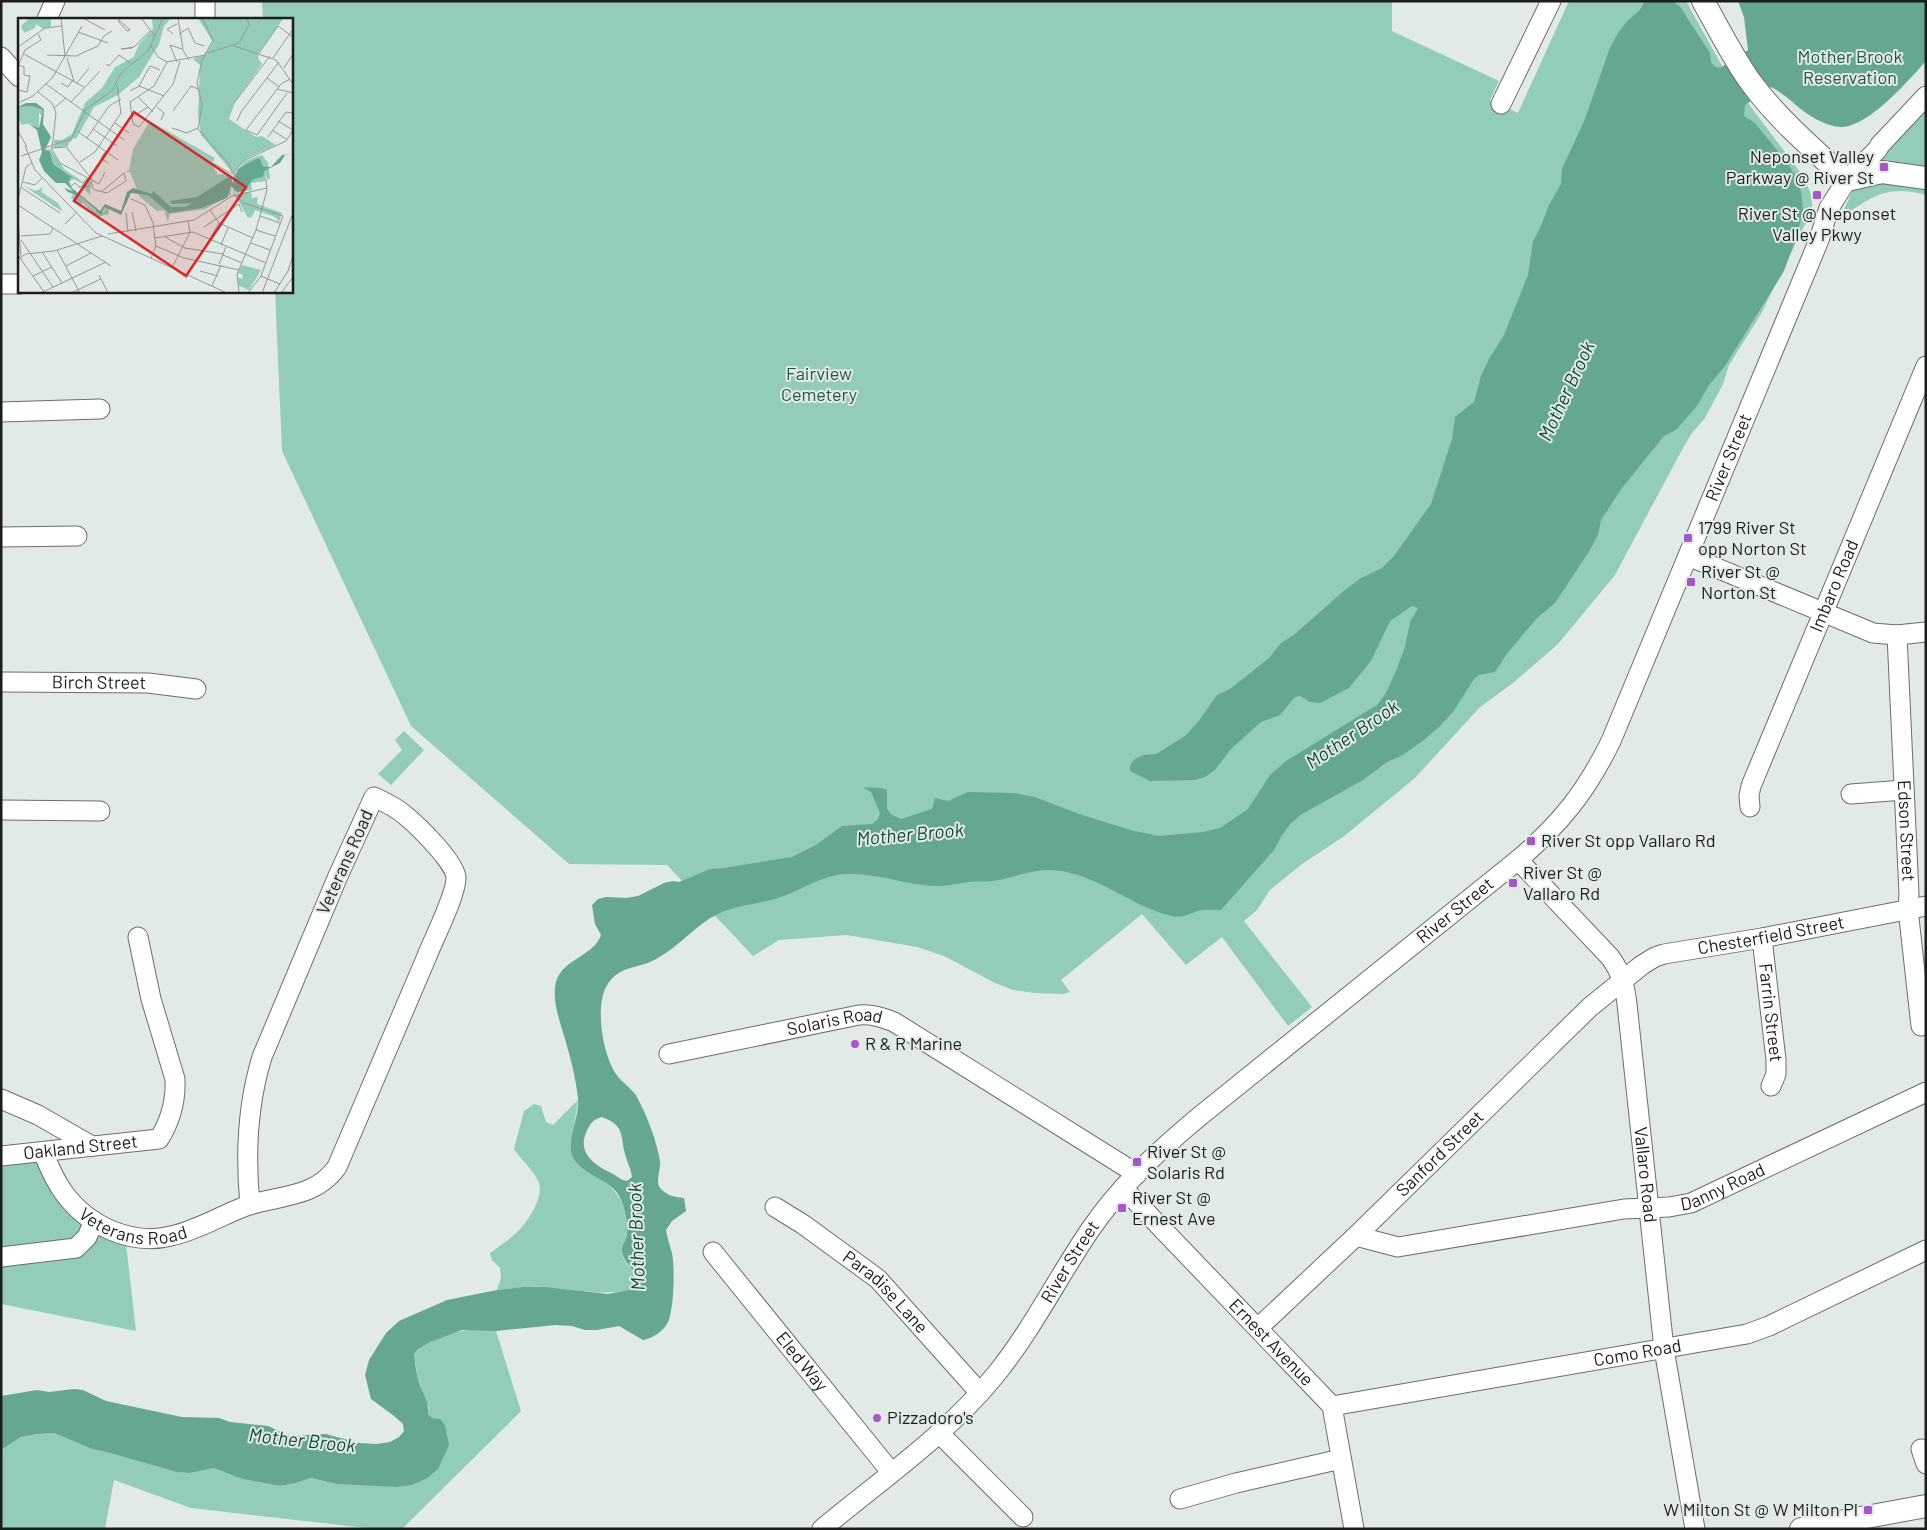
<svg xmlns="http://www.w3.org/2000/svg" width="1927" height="1530" font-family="Barlow,sans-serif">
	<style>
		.green { fill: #93cdb9 }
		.water { fill: #66a792; fill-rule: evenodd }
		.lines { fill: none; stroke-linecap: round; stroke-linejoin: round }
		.minor-casing { stroke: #686f6c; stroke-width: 21 }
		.major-casing { stroke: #686f6c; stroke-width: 24 }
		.minor { stroke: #fff; stroke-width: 19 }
		.major { stroke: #fff; stroke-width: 22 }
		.poi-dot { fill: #a756c6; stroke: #e2eae7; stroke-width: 2 }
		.labels { text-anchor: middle; stroke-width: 4; stroke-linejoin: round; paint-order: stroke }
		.park-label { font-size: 18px; fill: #225748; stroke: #e2eae7 }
		.poi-label { font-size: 18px; fill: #1b1e1d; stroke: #e2eae7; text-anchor: start }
		.street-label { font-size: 18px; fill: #1b1e1d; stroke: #e2eae7 }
		.water-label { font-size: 19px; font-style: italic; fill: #0f4739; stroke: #e2eae7 }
		.inset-road { fill: none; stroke: #929896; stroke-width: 1 }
		.view { fill: #d62828; fill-opacity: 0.15; stroke: #d62828; stroke-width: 2.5 }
		.inset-edge { fill: none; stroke: #1b1e1d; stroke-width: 2.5 }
	</style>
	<rect width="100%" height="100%" fill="#e2eae7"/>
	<path class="green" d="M 262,1 L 1392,1 L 1392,31 L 1499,81 L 1490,100 L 1518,113 L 1569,1 L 1686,1 L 1727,75 L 1803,176 C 1809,188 1813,197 1812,210 L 1761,314 L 1729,365 L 1723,384 L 1705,418 L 1692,433 L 1683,448 L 1615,575 L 1558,644 L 1513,683 L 1480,707 L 1415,778 L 1343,837 L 1302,864 L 1270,890 L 1257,910 L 1244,921 L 1312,1007 L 1288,1026 L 1222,937 L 1186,965 L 1142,914 L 1061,980 L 1070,992 L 1063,994 L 1035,993 L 1013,990 L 995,983 L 944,956 L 917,947 L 847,935 L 779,940 L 753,956 L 667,865 L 569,864 L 411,726 L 282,451 L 275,291 L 291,291 L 291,19 L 263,19 Z
		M 1926,106 L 1926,195 C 1886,184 1872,197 1840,218 L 1860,175 Z
		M 404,731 L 424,750 L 391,785 L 378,774 L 402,750 L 395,740 Z
		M 578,1100 L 572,1140 L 578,1164 C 608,1183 627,1193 627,1232 C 626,1240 620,1247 622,1255 C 627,1269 641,1272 634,1289 C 603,1297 575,1289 544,1287 C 528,1286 513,1288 497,1290 L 501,1278 L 500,1268 L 492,1260 L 490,1253 C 499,1246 508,1241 515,1234 C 526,1225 544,1198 539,1183 C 534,1170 521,1160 514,1149 L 524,1111 L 534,1104 L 541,1106 L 546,1122 L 553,1125 Z
		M 43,1153 L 58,1183 L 125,1235 L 136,1331 L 1,1304 L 1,1156 Z
		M 481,1329 L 496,1331 L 521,1411 L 402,1529 L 375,1529 L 191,1508 L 114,1480 L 105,1529 L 1,1529 L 1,1450 L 21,1437 L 38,1434 L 54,1433 L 92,1449 L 110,1453 L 176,1472 L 190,1473 L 214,1468 L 242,1479 L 280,1486 L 296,1483 L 311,1478 L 336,1484 L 397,1486 L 412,1485 L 426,1479 L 440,1419 L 432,1418 L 428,1414 L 429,1408 L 418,1379 L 414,1354 C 428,1336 460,1330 481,1329 Z"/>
	<path class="water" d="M 1645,1 L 1673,1 L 1681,8 L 1710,53 L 1711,62 L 1714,66 L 1720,68 L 1748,50 L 1744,17 L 1738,1 L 1926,1 L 1926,61 C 1909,80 1870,125 1843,127 C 1835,128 1821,122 1814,118 C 1798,109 1787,95 1771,87 L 1745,105 L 1744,116 L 1755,123 L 1786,161 L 1795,175 L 1801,192 L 1803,210 L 1797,236 L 1784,271 L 1725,366 L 1709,385 L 1697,406 L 1676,430 L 1664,436 L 1622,488 L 1601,520 L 1598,535 L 1590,550 L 1555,603 L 1537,618 L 1525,632 L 1506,655 L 1495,672 L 1479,675 L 1474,679 L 1453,712 L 1440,726 L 1424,740 L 1403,755 L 1387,762 L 1363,780 L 1302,814 L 1290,824 L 1282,835 L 1274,850 L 1221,910 C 1214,910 1206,909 1198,911 C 1189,914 1183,918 1172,916 C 1127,906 1094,869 1045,870 C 1027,871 1010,879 992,881 C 984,882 977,881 969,882 C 960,883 951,885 942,886 C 911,887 883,874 852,874 C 826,873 807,887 784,896 C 762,904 739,904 718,914 C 695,925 679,947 656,959 C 637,970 619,964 606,987 C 595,1008 603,1055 616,1074 C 622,1083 632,1088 637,1097 C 648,1118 656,1139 660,1161 C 661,1170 655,1181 660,1188 C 667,1196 675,1197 684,1198 L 686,1211 L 672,1221 L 666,1230 C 667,1238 670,1245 672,1253 C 675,1268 674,1309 668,1322 C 663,1332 653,1338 643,1340 L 619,1326 L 597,1330 L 585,1330 L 572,1326 L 556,1325 L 496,1331 L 462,1330 L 430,1342 L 418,1349 L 414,1354 C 415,1362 416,1371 418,1379 C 421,1391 430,1402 428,1414 L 432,1418 L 440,1419 L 445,1425 L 449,1445 L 438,1469 L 426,1479 L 412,1485 L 397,1487 L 336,1484 L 311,1478 L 296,1483 L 280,1486 L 242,1479 L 214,1468 L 190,1473 L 176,1472 L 110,1453 L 92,1449 L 54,1433 L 38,1434 L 21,1437 L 1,1450 L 1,1396 L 37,1390 L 49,1392 L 74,1389 L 83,1390 L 106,1401 L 182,1417 L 219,1418 L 230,1422 L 268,1426 L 290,1436 L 326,1434 L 359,1443 L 377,1444 L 390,1442 L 399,1437 L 404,1431 L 403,1424 L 394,1416 L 371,1399 L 365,1375 L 369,1360 L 386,1333 L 399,1321 L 447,1300 L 497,1290 L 523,1287 L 546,1287 L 608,1294 L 634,1289 C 641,1273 629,1269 623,1256 C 619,1248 626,1241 627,1234 C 628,1224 625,1209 621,1200 C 613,1178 580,1176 572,1155 C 567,1140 580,1115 578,1098 C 576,1081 572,1063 567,1046 C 562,1027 553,1007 555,987 C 558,959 593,958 601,935 L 595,924 L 592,905 L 598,899 L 606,897 L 626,898 L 638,896 L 664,883 L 673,881 L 679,882 L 710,869 L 724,868 L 792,857 L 816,845 L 842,826 L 872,824 L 878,819 L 880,813 L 871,792 L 863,787 L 882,788 L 887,790 L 887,809 L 892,815 L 901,819 L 932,809 L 935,798 L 948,801 L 968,792 L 1014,793 L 1035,797 L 1079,814 L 1134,831 L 1159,836 L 1203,832 L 1220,828 L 1248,809 L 1270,775 L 1286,761 L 1377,705 L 1386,693 L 1396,671 L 1405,647 L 1410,622 L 1418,608 L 1412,606 L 1390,621 L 1371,661 L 1349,688 L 1320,703 L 1310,702 L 1300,696 L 1295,697 L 1280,715 L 1261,722 L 1230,750 L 1215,770 L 1205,777 L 1195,780 L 1150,781 L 1130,771 L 1130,765 L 1135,759 L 1143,755 L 1156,754 L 1185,736 L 1198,722 L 1217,695 L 1230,689 L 1269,658 L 1281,643 L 1295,634 L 1346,589 L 1361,578 L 1382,568 L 1394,556 L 1431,504 L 1452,439 L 1455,417 L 1474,402 L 1481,376 L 1489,359 L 1504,335 L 1528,275 L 1533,241 L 1541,226 L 1549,205 L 1561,184 L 1562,169 L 1585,119 L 1609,50 L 1618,33 L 1627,21 L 1639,11 ZM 602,1117 C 625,1126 620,1134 625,1154 C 627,1162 631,1168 632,1177 L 627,1181 C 621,1180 618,1177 613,1174 C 596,1166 577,1154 586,1133 C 589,1125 593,1119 602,1117 Z"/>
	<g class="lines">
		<g class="minor-casing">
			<g id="minor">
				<path d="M 47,19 L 55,1"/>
				<path d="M 205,19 L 205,1"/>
				<path d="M 1,57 L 19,77"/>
				<path d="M 1501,104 L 1551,1"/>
				<path d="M 1,284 L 19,284"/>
				<path d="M 1,412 L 100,409"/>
				<path d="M 1,537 L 77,536"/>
				<path d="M 1688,556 L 1873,633 L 1897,635 L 1926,632"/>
				<path id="s1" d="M 1897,635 L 1909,894 L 1908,909 L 1921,1026"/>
				<path id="s2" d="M 1,682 L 148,683 L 196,689"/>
				<path d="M 1851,794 L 1904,790"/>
				<path id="s3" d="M 1750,807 L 1749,796 L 1751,786 L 1926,366"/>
				<path d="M 1,810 L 100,811"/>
				<path id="s4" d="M 1518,860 L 1610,957 C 1621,972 1625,986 1627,1004 L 1664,1349 L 1695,1529"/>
				<path id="s5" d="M 1762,938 L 1776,1060 L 1776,1074 L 1771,1086"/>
				<path id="s6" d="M 669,1054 L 859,1015 C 872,1014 881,1017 894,1022 L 1137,1174"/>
				<path d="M 1,1099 L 38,1115 L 92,1146"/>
				<path id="s7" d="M 43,1152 C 49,1167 55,1181 64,1193 C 88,1226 132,1246 171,1236 C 199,1230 223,1214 249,1205 C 282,1195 316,1197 337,1167 C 367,1096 397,1026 427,956 C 434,938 456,895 456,878 C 456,863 418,826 406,816 C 397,808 385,802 374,797 L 338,876 L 262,1057 C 247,1106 245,1154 250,1205"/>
				<path id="s8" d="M 1,1156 L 159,1139 C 171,1120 176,1101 175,1079 L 151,999 L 138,937"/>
				<path id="s9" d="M 1123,1188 L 1332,1406 L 1354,1529"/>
				<path id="s10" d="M 775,1207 L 804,1225 L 878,1279 L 980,1393"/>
				<path id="s11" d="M 1356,1236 L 1398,1247 L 1624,1209 L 1669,1207 L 1691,1203 L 1926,1092"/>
				<path id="s12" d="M 713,1252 L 891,1472"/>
				<path d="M 1,1257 L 76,1248 L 87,1237 L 94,1221"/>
				<path id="s13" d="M 1258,1328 L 1356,1236 L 1590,1007 L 1642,965 L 1655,957 L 1664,954 L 1762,938 L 1926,906"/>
				<path id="s14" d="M 1332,1406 L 1747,1334 L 1769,1326 L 1926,1250"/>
				<path d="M 939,1433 L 1023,1517"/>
				<path d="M 1921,1449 L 1926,1464"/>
				<path d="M 1180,1499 L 1236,1483 L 1341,1459"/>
				<path id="s15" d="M 822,1529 C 882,1479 948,1434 997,1373 C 1033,1328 1058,1277 1090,1230 C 1120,1186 1159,1150 1200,1116 L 1518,860 C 1561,823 1586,792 1611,741 L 1819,240 L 1829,208 L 1847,180 L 1877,150 L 1880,145 L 1926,96"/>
			</g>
		</g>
		<g class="major-casing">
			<path id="major" d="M 1703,1 C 1719,29 1733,58 1752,84 C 1779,120 1814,150 1847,180 L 1882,172 L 1926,178
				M 1801,1529 L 1926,1506"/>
		</g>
		<use href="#minor" class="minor"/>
		<use href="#major" class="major"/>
	</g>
	<g class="poi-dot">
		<rect x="1879" y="162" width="10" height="10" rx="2.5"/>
		<rect x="1812" y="190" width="10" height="10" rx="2.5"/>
		<rect x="1683" y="533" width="10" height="10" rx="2.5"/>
		<rect x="1686" y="577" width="10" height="10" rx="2.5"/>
		<rect x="1526" y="836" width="10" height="10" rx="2.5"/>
		<rect x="1508" y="878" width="10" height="10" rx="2.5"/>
		<circle cx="855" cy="1044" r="5"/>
		<rect x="1132" y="1157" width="10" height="10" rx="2.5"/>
		<rect x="1117" y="1203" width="10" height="10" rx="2.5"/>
		<circle cx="877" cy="1418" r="5"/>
		<rect x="1863" y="1505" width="10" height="10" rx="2.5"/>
	</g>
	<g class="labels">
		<g class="park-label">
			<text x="1850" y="63">Mother Brook<tspan x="1850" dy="21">Reservation</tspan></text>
			<text x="819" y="380">Fairview<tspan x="819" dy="21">Cemetery</tspan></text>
		</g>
		<g class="poi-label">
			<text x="1874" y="163" text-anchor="end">Neponset Valley<tspan x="1874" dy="21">Parkway @ River St</tspan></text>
			<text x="1817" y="220" text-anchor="middle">River St @ Neponset<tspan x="1817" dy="21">Valley Pkwy</tspan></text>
			<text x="1698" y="534">1799 River St<tspan x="1698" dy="21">opp Norton St</tspan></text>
			<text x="1701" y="578">River St @<tspan x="1701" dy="21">Norton St</tspan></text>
			<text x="1541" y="847">River St opp Vallaro Rd</text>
			<text x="1523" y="879">River St @<tspan x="1523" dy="21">Vallaro Rd</tspan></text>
			<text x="865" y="1050">R &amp; R Marine</text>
			<text x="1147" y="1158">River St @<tspan x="1147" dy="21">Solaris Rd</tspan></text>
			<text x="1132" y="1204">River St @<tspan x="1132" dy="21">Ernest Ave</tspan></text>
			<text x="887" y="1424">Pizzadoro's</text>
			<text x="1858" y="1516" text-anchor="end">W Milton St @ W Milton Pl</text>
		</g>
		<g class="street-label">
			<text dy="6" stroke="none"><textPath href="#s15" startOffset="1432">River Street</textPath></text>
			<text dy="6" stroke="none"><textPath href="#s3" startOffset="238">Imbaro Road</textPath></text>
			<text dy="6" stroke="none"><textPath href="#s2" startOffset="98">Birch Street</textPath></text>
			<text dy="6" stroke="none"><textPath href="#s1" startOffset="196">Edson Street</textPath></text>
			<text transform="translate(345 862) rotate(-66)" y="6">Veterans Road</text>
			<text dy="6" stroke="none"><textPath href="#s15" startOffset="892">River Street</textPath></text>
			<text dy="6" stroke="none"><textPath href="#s13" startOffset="662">Chesterfield Street</textPath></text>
			<text dy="6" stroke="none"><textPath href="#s5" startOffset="75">Farrin Street</textPath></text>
			<text dy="6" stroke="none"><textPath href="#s6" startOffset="169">Solaris Road</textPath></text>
			<text dy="6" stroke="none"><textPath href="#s8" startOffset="80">Oakland Street</textPath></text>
			<text dy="6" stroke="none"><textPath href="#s13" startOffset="252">Sanford Street</textPath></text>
			<text dy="6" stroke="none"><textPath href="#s4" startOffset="356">Vallaro Road</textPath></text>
			<text dy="6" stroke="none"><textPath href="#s11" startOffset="375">Danny Road</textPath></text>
			<text dy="6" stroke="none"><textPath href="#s7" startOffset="128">Veterans Road</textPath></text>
			<text dy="6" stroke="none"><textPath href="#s15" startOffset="368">River Street</textPath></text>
			<text dy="6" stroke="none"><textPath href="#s10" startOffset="140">Paradise Lane</textPath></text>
			<text dy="6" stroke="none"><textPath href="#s9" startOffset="214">Ernest Avenue</textPath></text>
			<text dy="6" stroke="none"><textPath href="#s14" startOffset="310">Como Road</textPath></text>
			<text dy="6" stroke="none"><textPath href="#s12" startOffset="141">Eled Way</textPath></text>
		</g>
		<g class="water-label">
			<text transform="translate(1566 391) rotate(-65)" y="7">Mother Brook</text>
			<text transform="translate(1352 734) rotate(-34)" y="7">Mother Brook</text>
			<text transform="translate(910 834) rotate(-5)" y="7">Mother Brook</text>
			<text transform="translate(636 1237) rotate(-92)" y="7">Mother Brook</text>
			<text transform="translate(302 1440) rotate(6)" y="7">Mother Brook</text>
		</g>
	</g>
	<g transform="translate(18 18)">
		<rect width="275" height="275" fill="#e2eae7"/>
		<path d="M 12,0 L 33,0 L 33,8 L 25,11 L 18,6 L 17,10 L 6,15 L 3,8 ZM 134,0 L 153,0 L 146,8 L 141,26 L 121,59 L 100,77 L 76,89 L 58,121 L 56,120 L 48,128 L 36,130 L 36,122 L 44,122 L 54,116 L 67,85 L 84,70 L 97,49 L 116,39 L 121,26 L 135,11 ZM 180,0 L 266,0 L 241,34 L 240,40 L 244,46 L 217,84 L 211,101 L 238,119 L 244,118 L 258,127 L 229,140 L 215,155 L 183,117 L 180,97 L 182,47 L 175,41 L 187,36 L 195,24 ZM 14,88 L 25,92 L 24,98 L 21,95 L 21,110 L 12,105 L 4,107 L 0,101 L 0,89 ZM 132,103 L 197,140 L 194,146 L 200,157 L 209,155 L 214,158 L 213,177 L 187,191 L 152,196 L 150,204 L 146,192 L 139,193 L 122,179 L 112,154 L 108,154 L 111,152 L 115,131 ZM 32,131 L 46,151 L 65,164 L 68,160 L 73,163 L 72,177 L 63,168 L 65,166 L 56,161 L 52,163 L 53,168 L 49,163 L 54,160 L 52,157 L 35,146 L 32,133 L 27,132 ZM 244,137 L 250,145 L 252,161 L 249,161 L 247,154 L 248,163 L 233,165 L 234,172 L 218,175 L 216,156 L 227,143 ZM 6,168 L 18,173 L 25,169 L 23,174 L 40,185 L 45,194 ZM 233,174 L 234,180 L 240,179 L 239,186 L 264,195 L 261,204 L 257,199 L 237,192 L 234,199 L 230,200 L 217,177 ZM 55,176 L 63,179 L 77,193 L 86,194 L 87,189 L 91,189 L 91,196 L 79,199 L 65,185 L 62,187 L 53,180 ZM 224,247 L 243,252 L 231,272 L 221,268 L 220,259 L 224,261 L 225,257 L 220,255 Z" fill="#93cdb9"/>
		<path d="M 8,85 L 18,85 L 26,91 L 25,106 L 33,119 L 27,132 L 32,133 L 35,146 L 54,159 L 50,164 L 54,170 L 82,193 L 87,186 L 103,193 L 109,174 L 115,170 L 134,176 L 135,173 L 153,189 L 168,189 L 174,185 L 155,186 L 151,183 L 179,179 L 212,158 L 215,165 L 220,151 L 238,141 L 242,141 L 245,149 L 253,149 L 264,137 L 275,136 L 267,137 L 262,145 L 246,153 L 245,159 L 235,161 L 227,172 L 219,174 L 213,168 L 209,180 L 183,190 L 151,195 L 130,177 L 113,175 L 103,197 L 87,189 L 83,197 L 63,179 L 50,174 L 46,170 L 55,173 L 47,165 L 38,165 L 26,153 L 21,142 L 24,134 L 19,112 L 10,105 L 21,110 L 25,92 L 14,88 L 0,89 Z" fill="#66a792"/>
		<path class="inset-road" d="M 43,0 L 47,38M 65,0 L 87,12M 100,0 L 101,4 L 109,13 L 112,12 L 100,1M 123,0 L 137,18M 160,0 L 165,31M 184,0 L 195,22 L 184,42 L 179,65 L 184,87 L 180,111 L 210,145 L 215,156M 60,14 L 90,25M 155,16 L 149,11 L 159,6M 161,16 L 170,10 L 177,25 L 186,28M 133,28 L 140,39 L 149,44 L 187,37M 216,28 L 258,42 L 275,66M 0,29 L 27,10 L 44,8M 114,30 L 103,31 L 116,29 L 132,13M 190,35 L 221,25 L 231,7 L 229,0M 241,35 L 260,8 L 275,19M 6,36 L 66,69M 29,37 L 58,38 L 80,28 L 86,18 L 94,13M 49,40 L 56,63M 255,40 L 275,11M 149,44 L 136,68 L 112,84 L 115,106 L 121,109 L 155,66 L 162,43M 159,44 L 152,27 L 164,31 L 171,42M 88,46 L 91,48 L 101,37 L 112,45M 1,47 L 6,49 L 6,57 L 11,58M 0,48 L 7,32 L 23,22 L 20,16M 266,50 L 275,36M 249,60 L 261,69M 43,65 L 50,69 L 55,62M 59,65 L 71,50M 28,66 L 106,122M 121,68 L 132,48 L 142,52M 259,71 L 275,75M 0,72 L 9,74 L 12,57M 112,73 L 121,68 L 146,78M 20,74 L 34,85 L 38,95 L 34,130 L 48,129M 269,75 L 239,117 L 228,112 L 263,66 L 272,61M 120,79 L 135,94M 53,84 L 82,53M 0,85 L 15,78 L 35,59 L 64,8M 216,85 L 252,38M 139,89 L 146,95 L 143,102M 36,90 L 48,80M 155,93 L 173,68 L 180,71M 114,99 L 130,89M 219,103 L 223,94 L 261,44M 260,103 L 275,112M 97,105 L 111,115M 154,110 L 169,115 L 180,110M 75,111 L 99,128M 254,112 L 268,121M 0,113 L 9,129M 59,113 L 100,142M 250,119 L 268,94 L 275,95M 69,120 L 91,88 L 103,81M 49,125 L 49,130 L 76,164M 7,128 L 17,152 L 78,215 L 209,275M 33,130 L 42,145 L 81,166 L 87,154M 88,133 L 83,140 L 90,145M 3,138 L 53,121 L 68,91 L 94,73 L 103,55 L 130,33 L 145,0M 62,144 L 77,134 L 103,95 L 99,67M 195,145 L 214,156M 73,163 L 75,171 L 77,172 L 89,175 L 108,163 L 106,155 L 83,174M 5,164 L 17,167 L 24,160M 53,168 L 57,165 L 61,169 L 73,168M 4,170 L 42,195M 0,181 L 8,149 L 14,145M 113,181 L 127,187 L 136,207M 0,187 L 93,248M 192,192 L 201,205 L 235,220M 114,194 L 118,213M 108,195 L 110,214M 242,198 L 262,205M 0,201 L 3,238M 47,206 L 58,195M 186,209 L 221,186 L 224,194M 238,212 L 257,218M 90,216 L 176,202 L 214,178 L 249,170M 3,218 L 32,216 L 35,210M 147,219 L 167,230 L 205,236M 137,220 L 175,214 L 248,245M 3,222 L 35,269M 233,225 L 252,232M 203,227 L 210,210M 138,228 L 166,240 L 221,252M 187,229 L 201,205M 39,232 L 62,275M 24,234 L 44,265M 0,237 L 26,274M 205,237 L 224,245M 133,240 L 138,228 L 135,207M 0,241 L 8,236 L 36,233 L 84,218M 201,246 L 208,229M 48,248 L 73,235M 154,250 L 172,214 L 170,203M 182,253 L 200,258M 81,257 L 90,275M 15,258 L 34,249M 243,258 L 262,266M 194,268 L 203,247M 25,274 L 88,244M 53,275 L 83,261M 221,275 L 219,256 L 238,212 L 249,172 L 248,161M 230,275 L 243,258 L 265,198 L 226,185 L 216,177 L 216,154 L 225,143 L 268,123 L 275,112M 244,275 L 275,195M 256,275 L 270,253 L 275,238M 263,275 L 275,259"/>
		<path class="view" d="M 116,94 L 228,169 L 168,258 L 56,183 Z"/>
		<rect width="275" height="275" class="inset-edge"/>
	</g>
	<rect width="1927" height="1530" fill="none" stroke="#1b1e1d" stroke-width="5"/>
</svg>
